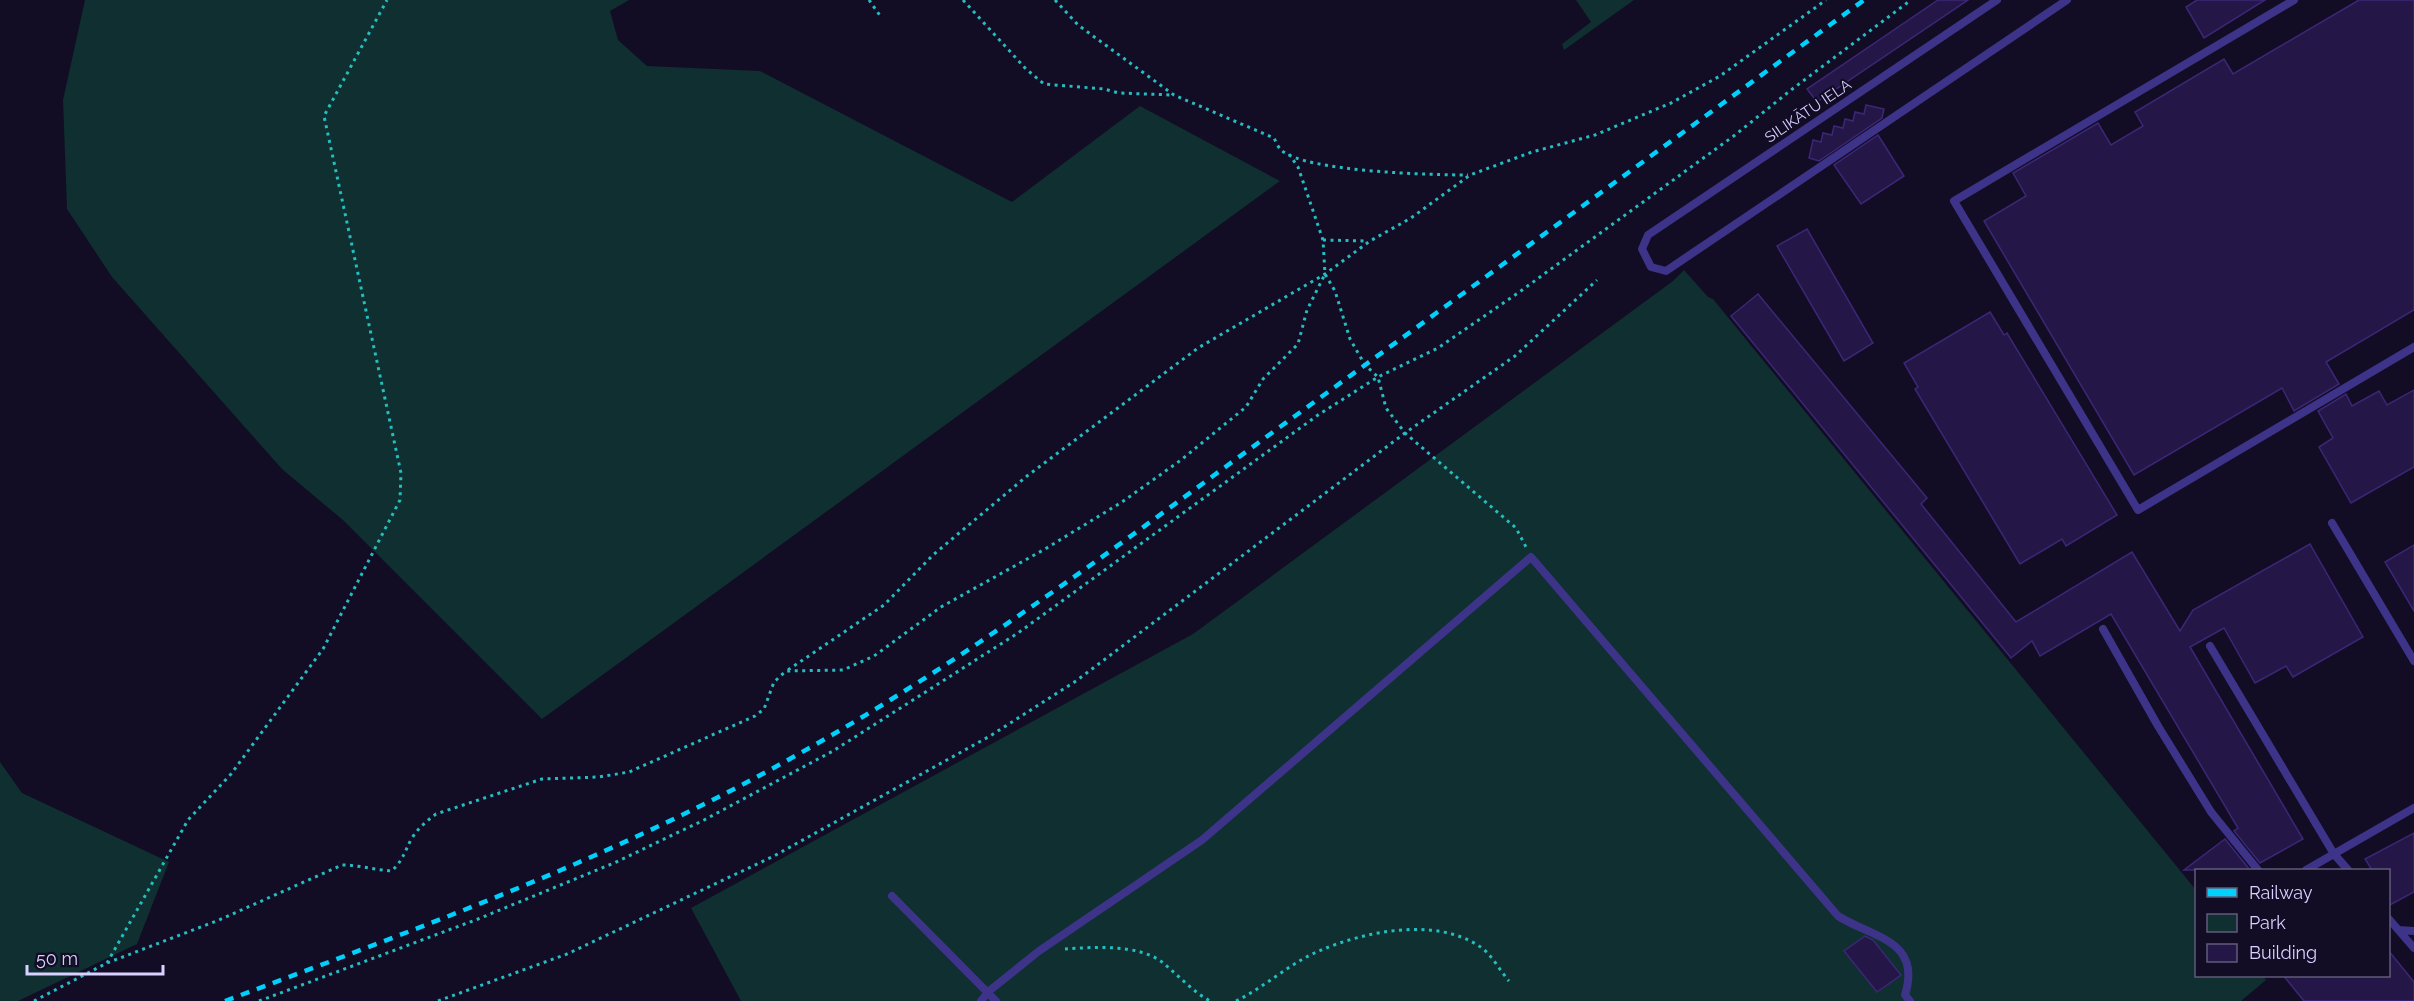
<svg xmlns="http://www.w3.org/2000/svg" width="2414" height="1001" font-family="Raleway,sans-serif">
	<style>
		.green { fill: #0f2f30 }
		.building { fill: #241748; stroke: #3c2776; stroke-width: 1.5 }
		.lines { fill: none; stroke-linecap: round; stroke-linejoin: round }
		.path { stroke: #24bec0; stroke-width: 3; stroke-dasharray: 3 4.5; stroke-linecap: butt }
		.lane { stroke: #3d3388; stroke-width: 8 }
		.rail { stroke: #00d0fc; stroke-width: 4.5; stroke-dasharray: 9 8; stroke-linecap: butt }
		.labels { text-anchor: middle; stroke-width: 4.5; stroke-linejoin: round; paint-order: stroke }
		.street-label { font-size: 15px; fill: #d9d1ff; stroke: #130c25 }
	</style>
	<rect width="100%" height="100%" fill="#130c25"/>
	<path class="green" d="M 85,0 L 629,0 L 610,11 L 618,40 L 647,66 L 760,71 L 1012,202 L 1140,106 L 1280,181 L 542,719 L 344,521 L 282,469 L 112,277 L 67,209 L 63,100 Z
		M 1576,0 L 1634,0 L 1564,50 L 1562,44 L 1591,22 Z
		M 1684,270 L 1708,297 L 1713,299 L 2196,890 L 2196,976 L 2263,976 L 2266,980 L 2241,1001 L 741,1001 L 691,908 L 1193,634 L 1673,281 Z
		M 0,762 L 22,793 L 169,862 L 137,944 L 18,1001 L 0,1001 Z"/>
	<path class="building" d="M 1938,0 L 1968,0 L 1817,102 L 1807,89 Z
		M 2197,0 L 2265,0 L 2204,38 L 2186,7 Z
		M 2359,0 L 2414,0 L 2414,310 L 2326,362 L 2339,384 L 2294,411 L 2282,388 L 2134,475 L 1984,221 L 2026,196 L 2013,173 L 2098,123 L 2111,145 L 2143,126 L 2135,112 L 2224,59 L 2233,74 Z
		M 1866,105 L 1884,109 L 1882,118 L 1819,161 L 1809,158 L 1813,140 L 1821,142 L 1823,133 L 1832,135 L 1834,126 L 1843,128 L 1845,119 L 1853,121 L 1855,112 L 1864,114 Z
		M 1878,135 L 1904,176 L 1861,204 L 1834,165 Z
		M 1807,229 L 1873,343 L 1844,361 L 1777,246 Z
		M 1758,294 L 1927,498 L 1921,504 L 2016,622 L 2132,552 L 2180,631 L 2193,610 L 2310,544 L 2363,637 L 2293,677 L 2286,666 L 2255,683 L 2224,628 L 2190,647 L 2303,839 L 2260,863 L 2234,831 L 2238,828 L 2111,614 L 2040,656 L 2032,641 L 2011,658 L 1731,316 Z
		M 1990,312 L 2004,335 L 2007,333 L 2117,515 L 2066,546 L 2062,539 L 2020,564 L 1915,389 L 1918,387 L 1904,363 Z
		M 2414,390 L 2414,467 L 2351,503 L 2319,447 L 2333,438 L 2318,411 L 2346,394 L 2352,406 L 2379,391 L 2387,405 Z
		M 2414,545 L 2414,611 L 2385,562 Z
		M 2414,833 L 2414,892 L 2388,906 L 2388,870 L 2372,870 L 2365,859 Z
		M 2225,839 L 2250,870 L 2184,870 Z
		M 1865,936 L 1873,940 L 1901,975 L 1877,992 L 1844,951 Z
		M 2388,950 L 2414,982 L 2414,1001 L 2304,1001 L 2283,975 L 2388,975 Z"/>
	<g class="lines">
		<path class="path" d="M 869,0 L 881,17
			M 963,0 L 1026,69 L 1044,84 L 1104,89 L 1119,93 L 1172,95
			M 1055,0 L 1078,25 L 1174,95 L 1274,138 C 1276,142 1278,147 1281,150 C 1305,172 1433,175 1468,175
			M 1289,154 L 1298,167 L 1309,199 L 1323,240 L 1325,274 L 1335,291 L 1350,339 L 1365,365 L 1378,377 L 1386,408 L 1405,433 L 1516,528 L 1526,547
			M 1323,240 L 1368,241
			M 788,670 L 884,605 L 933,555 L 1027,476 L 1198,348 L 1325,274 L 1370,241 L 1411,218 L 1470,175 L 1532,152 L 1595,135 L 1671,103 L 1720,76 L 1826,0
			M 1065,949 C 1094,947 1138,944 1162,962 C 1178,975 1192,991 1210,1001
			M 107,963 L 188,820 L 231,774 L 323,649 L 400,500 L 401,473 L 324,116 L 387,0
			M 34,1001 L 107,963 L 219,920 L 342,865 C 359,865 375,870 392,871 C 405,857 404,852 412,838 C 418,828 427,821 436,814 L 542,779 L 599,777 L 629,772 L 755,716 L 764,709 L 774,682 L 786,671 L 843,670 L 874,656 L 941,607 L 1045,549 L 1122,502 L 1181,460 L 1246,407 L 1263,379 L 1298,344 L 1307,310 L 1325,274
			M 259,1001 L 478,919 L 614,863 L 704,820 L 833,751 L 1018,633 L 1318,415 L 1378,377 L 1438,348 L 1518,293 L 1735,135 L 1791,90 L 1911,0
			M 438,1001 L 567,954 L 774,856 L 990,736 L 1076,681 L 1405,433 L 1515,356 L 1597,280
			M 1236,1001 C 1265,987 1290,963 1319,951 C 1365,931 1435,917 1479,946 C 1491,953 1500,971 1509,981"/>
		<path class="lane" d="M 1997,0 L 1648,235 L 1642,249 L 1651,267 L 1666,271 L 2067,0
			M 2294,0 L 1954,201 L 2138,510 L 2414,347
			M 2332,523 L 2414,661
			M 2103,629 L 2158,726 L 2211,812 L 2258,870
			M 2210,646 L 2334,854 L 2348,870
			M 2306,870 L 2414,808
			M 892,896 L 996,1001
			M 2388,918 L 2414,948
			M 2399,930 L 2414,931
			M 981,1001 L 989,991 L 1039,951 L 1202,840 L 1531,557 L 1838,916 C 1873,938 1922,940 1905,995 L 1910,1001"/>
		<path class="rail" d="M 225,1001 C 419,928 614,858 795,756 C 968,660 1125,540 1284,424 C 1478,283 1671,141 1864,0"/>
	</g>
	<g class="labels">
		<g class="street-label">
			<text transform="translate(1808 111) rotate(-34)" y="5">SILIKĀTU IELA</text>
		</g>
	</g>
	<rect x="2195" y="869" width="195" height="108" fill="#130c25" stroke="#625b7c" stroke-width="1.5"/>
	<rect x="2207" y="888" width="30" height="9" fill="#00d0fc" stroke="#625b7c" stroke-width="1.5"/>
	<text x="2249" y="899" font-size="18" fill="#d9d1ff">Railway</text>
	<rect x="2207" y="914" width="30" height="18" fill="#0f2f30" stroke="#625b7c" stroke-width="1.5"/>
	<text x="2249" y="929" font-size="18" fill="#d9d1ff">Park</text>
	<rect x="2207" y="944" width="30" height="18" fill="#241748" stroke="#625b7c" stroke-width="1.5"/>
	<text x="2249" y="959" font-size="18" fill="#d9d1ff">Building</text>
	<path d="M27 965v9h136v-9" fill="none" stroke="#d9d1ff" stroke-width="3"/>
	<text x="36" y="965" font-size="18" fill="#d9d1ff" stroke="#130c25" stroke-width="4.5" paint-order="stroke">50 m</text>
</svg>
